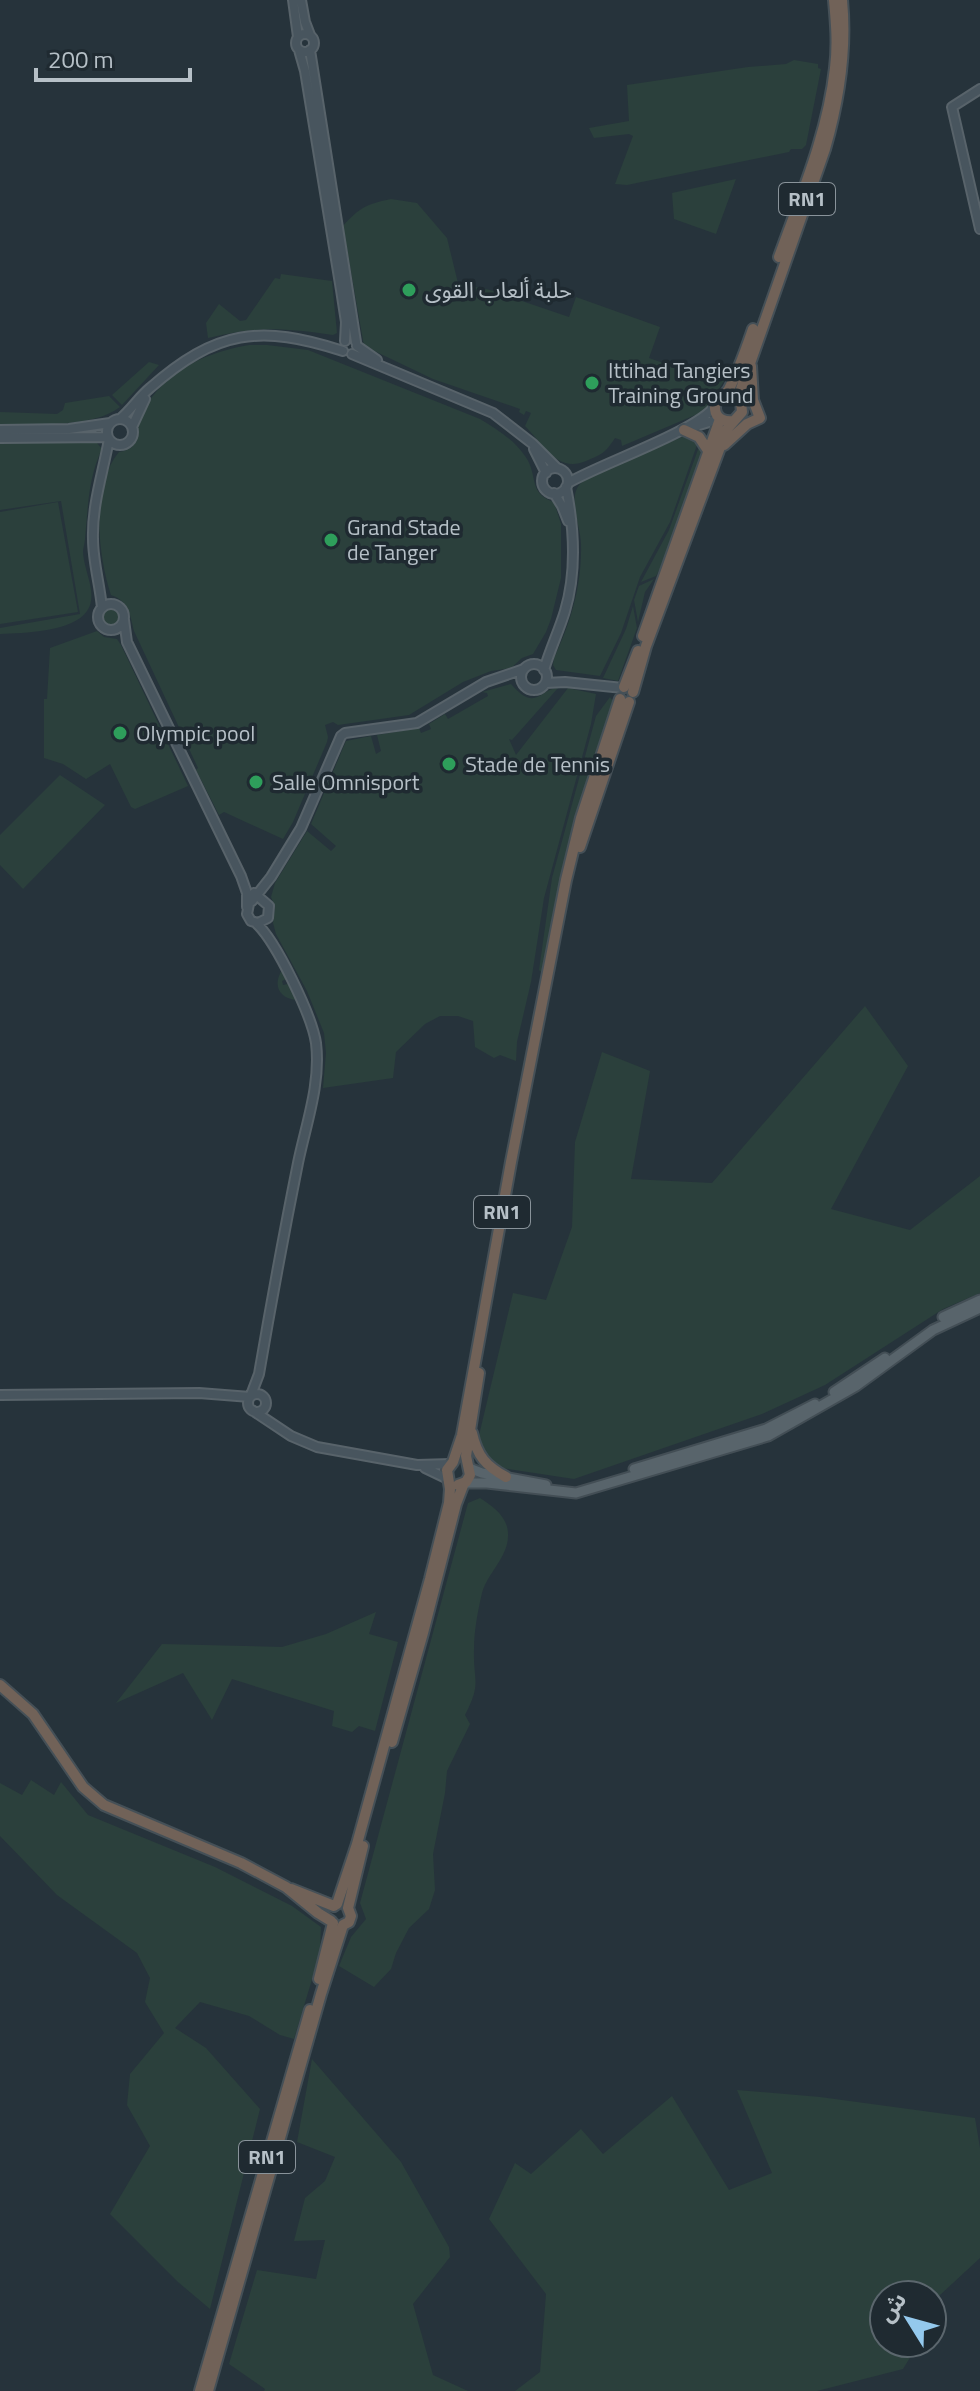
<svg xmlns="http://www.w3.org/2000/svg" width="980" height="2391" font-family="'Titillium Web','Noto Sans Arabic',sans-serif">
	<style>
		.green { fill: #2b403c }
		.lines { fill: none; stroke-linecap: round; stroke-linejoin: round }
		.secondary-casing { stroke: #58636a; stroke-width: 12 }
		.primary-casing { stroke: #434e55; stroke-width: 13 }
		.highway-casing { stroke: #455057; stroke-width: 14 }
		.secondary { stroke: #48555e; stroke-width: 8 }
		.primary { stroke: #58646b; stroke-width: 9 }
		.highway { stroke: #716258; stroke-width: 10 }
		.leisure-dot { fill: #2e9e5b; stroke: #1f2a31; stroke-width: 3 }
		.labels { text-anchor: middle; stroke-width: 7; stroke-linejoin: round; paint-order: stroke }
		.shield { fill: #1f2a31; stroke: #89939a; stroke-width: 2 }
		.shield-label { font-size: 20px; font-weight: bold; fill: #b6c0c7 }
		.poi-label { font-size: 22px; fill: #b6c0c7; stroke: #1f2a31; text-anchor: start }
	</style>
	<rect width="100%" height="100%" fill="#26333b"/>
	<path class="green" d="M 794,60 L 818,64 L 818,68 L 821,69 L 806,145 L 802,149 L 791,149 L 789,152 L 627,185 L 615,184 L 633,136 L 629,134 L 594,138 L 589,128 L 629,121 L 627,85 L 748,67 L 786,64 Z
		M 736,179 L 716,234 L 674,219 L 672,193 Z
		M 391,199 L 417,203 L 447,238 L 458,283 L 490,290 L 569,317 L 576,297 L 660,327 L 649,358 L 683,370 L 687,364 L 723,376 L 724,381 L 707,408 L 700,413 L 622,446 L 621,440 L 615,438 C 605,453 603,454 586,461 C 557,473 544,445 525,426 L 531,413 L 526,411 L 524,415 L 519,412 L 520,409 L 433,379 L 364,346 L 343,226 C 360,207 367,204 391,199 Z
		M 281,274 L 332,281 L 337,333 L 333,335 C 282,328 259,326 208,338 L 206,323 L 219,304 L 240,321 L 246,320 L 275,278 L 280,279 Z
		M 249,345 L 267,345 L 308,350 L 480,419 C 497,429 514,440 525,456 C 539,475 527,493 554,502 L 561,524 L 561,578 L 551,619 L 546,632 L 533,654 L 522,658 L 511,668 L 491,671 L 463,682 L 409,715 L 338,725 L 333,722 L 325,725 L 328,737 L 327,742 L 293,822 L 283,839 L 224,812 L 219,815 L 196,770 L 198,768 L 134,631 C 130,615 129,601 111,595 C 98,555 90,487 119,452 C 143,448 134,434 139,419 C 143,410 149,400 156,392 C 180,364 214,351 249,345 Z
		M 149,362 L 159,365 L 122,405 L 112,395 Z
		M 109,396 L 120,407 C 91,429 35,423 0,425 L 0,412 L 57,414 L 63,410 L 65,403 Z
		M 687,435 L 698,442 L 670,522 L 640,577 L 621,633 L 600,676 L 556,670 L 553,665 L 554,658 C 571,622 582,585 581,544 C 581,527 567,499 580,484 C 585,479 595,476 601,472 C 629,459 658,447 687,435 Z
		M 71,441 L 97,443 L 102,449 C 88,478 88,508 85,539 C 85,541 83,550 83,551 C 83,570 99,594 87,611 C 73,632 23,633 0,634 L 0,628 L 80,614 L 61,501 L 0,510 L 0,443 Z
		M 700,444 L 705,450 L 669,546 L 671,548 L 670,551 L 656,576 L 641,582 L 669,530 Z
		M 58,502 L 78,612 L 0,624 L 0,512 Z
		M 654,579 L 645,592 L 638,622 L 634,600 L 639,586 Z
		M 633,606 L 637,628 L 618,681 L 603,678 L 626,629 Z
		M101 617a10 10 0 1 1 20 0a10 10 0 1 1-20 0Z
		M 97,631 L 104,637 L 117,639 L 121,645 L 188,786 L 135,809 L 131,807 L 110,764 L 86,779 L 63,764 L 44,758 L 44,699 L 47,699 L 50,648 Z
		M 511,684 C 536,713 539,689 558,688 L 512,740 L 509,739 L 516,755 L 568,688 L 596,694 L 591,724 L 544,898 L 531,982 L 517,1042 L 516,1061 L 500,1055 L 494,1058 L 475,1047 L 473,1021 L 458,1016 L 440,1016 L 425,1024 L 396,1052 L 393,1078 L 323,1088 L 326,1053 L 324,1033 L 307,991 L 276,934 L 273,923 L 275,907 L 271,897 L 275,883 L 307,831 L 331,851 L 336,846 L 311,824 L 346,741 L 371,736 L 376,754 L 381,751 L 377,735 L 419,728 L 421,733 L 431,729 L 429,724 L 445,714 L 448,719 L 488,696 L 487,693 L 482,692 Z
		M 610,697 L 613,701 C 581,790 559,881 543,974 L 539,970 L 552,878 L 596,716 Z
		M 60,775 L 105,805 L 23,889 L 0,865 L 0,835 Z
		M 282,970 L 286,979 L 282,981 L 283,985 L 288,984 L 296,1000 C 278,998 273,984 282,970 Z
		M 865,1006 L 908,1066 L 831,1209 L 910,1230 L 980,1176 L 980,1293 L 943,1309 L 825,1385 L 762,1414 L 574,1479 L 502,1468 L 475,1452 L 513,1293 L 546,1300 L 572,1227 L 575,1142 L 602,1052 L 650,1071 L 631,1179 L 712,1183 Z
		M 480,1498 C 494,1507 509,1518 508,1536 C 508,1557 487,1574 482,1593 C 478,1610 474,1631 474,1649 C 473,1682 482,1682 465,1715 L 470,1724 L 447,1771 L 445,1793 L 433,1854 L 435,1890 L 429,1909 L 409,1928 L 396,1953 L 391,1969 L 374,1987 L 339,1966 L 351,1937 L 366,1919 L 360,1903 L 468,1503 Z
		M 376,1612 L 369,1634 L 398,1642 L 375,1731 L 359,1726 L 352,1732 L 332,1726 L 334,1711 L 232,1679 L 212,1720 L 183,1673 L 116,1703 L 162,1644 L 282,1647 L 326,1634 Z
		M 31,1780 L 54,1795 L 61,1782 L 88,1815 L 215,1867 L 292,1906 L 321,1927 L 320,1953 L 294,2039 L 280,2035 L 249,2016 L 200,2002 L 175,2028 L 206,2048 L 260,2109 L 210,2309 L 178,2282 L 110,2214 L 150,2146 L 127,2105 L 130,2074 L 164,2033 L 145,2002 L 150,1978 L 137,1953 L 57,1895 L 0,1836 L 0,1783 L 22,1795 Z
		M 312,2059 L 401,2162 L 449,2247 L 450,2257 L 413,2304 L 433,2375 L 468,2391 L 264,2391 L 265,2389 L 229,2364 L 257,2270 L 316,2279 L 325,2240 L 294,2241 L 305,2198 L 325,2181 L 335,2157 L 297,2142 Z
		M 737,2090 L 820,2097 L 975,2118 L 980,2148 L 980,2258 L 940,2295 L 932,2319 L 932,2295 L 884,2295 L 884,2343 L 919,2343 L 903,2369 L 817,2391 L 515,2391 L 540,2372 L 546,2294 L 489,2219 L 515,2163 L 531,2174 L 581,2129 L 603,2154 L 672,2096 L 729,2190 L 772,2173 Z"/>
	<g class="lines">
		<g class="secondary-casing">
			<path id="secondary" d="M 293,0 L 298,37
				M 301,0 L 305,22 L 310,35
				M296 43a9 9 0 1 1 18 0a9 9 0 1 1-18 0Z
				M 299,50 L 305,71 L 341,290 L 346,322 L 345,341
				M 310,50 L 356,342
				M 980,89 L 952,107 L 980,229
				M 357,346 L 377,360
				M 352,354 L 493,413 L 533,444 L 557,468
				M 120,419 C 131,410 139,397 150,388 C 216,330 260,324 343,351
				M107 432a13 13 0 1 1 26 0a13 13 0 1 1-26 0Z
				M 696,426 L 719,419
				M 132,427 L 145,399
				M 0,430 L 69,429 L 110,423
				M 0,438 L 108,437
				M 534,449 L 546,473
				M542 481a13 13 0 1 1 26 0a13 13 0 1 1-26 0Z
				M 568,483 C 600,464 697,431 715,406
				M 554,493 L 562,506 L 568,521
				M98 617a13 13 0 1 1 26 0a13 13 0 1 1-26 0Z
				M 102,608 C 100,585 93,562 93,539 C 92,504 103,473 109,439
				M 124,620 L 127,642 L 241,876 L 247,893 L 247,907
				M521 677a13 13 0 1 1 26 0a13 13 0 1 1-26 0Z
				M 544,670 C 550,649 559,631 565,611 C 577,571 574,527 566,487
				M 546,683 L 565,682 L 623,688
				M 252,901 L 271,877 L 301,828 L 341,736 L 345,733 L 417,723 L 486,682 L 524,669
				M 249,904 L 247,914 L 251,921 L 258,923 L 268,918 L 269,906 L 254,893
				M248 1403a9 9 0 1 1 18 0a9 9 0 1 1-18 0Z
				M 0,1395 L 199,1393 L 250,1397
				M 251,1395 L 259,1374 C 271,1304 284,1233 298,1163 C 306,1124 321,1084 316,1043 C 312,1016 276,941 256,923
				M 252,1410 L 291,1436 L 317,1447 L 417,1465 L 451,1464
				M 425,1468 L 448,1479"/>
		</g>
		<g class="primary-casing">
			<path id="primary" d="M 943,1317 L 980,1300
				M 834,1392 L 885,1358
				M 469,1468 L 482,1473 L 546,1485
				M 634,1469 L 766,1429 L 815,1404
				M 465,1483 L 487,1483 L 576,1493 L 768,1436 L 856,1386 L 933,1330 L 980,1308"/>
		</g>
		<g class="highway-casing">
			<path id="highway" d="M 779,257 C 801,196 828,133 835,68 C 838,45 836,22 834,0
				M 734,421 C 726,422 716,420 715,409 C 714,399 725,397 729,389 C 739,370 746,349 753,329
				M 684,430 L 699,437 L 709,452
				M 724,445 L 747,424 L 760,418 L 753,400 L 751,366
				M 643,636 L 720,419
				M 624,687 L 638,651
				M 633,692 L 646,646 L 719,450 L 727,429 L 742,412 L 740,392 L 825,149 C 839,100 847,51 842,0
				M 580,847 L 629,702
				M 472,1433 C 477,1456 486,1466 506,1477
				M 458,1485 L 466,1482 L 470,1475 L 466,1456 L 479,1373
				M 0,1685 L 33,1714 L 83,1787 L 104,1805 L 241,1863 L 286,1887 L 318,1913 L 331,1921
				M 392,1742 L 423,1633 L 456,1504 L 464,1483
				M 291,1889 L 334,1906
				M 337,1904 L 357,1844 L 430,1579 L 449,1503 L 450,1489 L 447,1470 L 453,1462 L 462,1435 L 511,1162 L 566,880 L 581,818 L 620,699
				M 319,1979 L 333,1923
				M 200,2391 L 310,2010
				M 208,2391 L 321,1994 L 343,1925 L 349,1922 L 351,1916 L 348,1908 L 363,1846"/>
		</g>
		<use href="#secondary" class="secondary"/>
		<use href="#primary" class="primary"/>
		<use href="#highway" class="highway"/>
	</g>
	<g class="leisure-dot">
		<circle cx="409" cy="290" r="8"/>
		<circle cx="592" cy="383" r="8"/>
		<circle cx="331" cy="540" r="8"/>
		<circle cx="120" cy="733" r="8"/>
		<circle cx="449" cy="764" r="8"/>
		<circle cx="256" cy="782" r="8"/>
	</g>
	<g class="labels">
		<g class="shield">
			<rect x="779" y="183" width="56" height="32" rx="6"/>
			<rect x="474" y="1196" width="56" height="32" rx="6"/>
			<rect x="239" y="2141" width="56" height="32" rx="6"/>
		</g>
		<g class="shield-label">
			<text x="807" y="206">RN1</text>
			<text x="502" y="1219">RN1</text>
			<text x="267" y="2164">RN1</text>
		</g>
		<g class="poi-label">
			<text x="425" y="298">حلبة ألعاب القوى</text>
			<text x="608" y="378">Ittihad Tangiers<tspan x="608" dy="25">Training Ground</tspan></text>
			<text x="347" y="535">Grand Stade<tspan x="347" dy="25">de Tanger</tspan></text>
			<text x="136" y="741">Olympic pool</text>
			<text x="465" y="772">Stade de Tennis</text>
			<text x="272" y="790">Salle Omnisport</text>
		</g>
	</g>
	<g transform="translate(908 2319) rotate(307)"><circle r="38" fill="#1f2a31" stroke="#5b666d" stroke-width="2"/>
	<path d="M0-6L14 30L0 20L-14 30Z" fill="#94c9ed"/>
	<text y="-12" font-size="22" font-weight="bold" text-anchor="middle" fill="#b6c0c7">ش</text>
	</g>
	<path d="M36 68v12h154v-12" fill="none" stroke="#b6c0c7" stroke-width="4"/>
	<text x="48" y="68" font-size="24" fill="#b6c0c7" stroke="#1f2a31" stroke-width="6" paint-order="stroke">200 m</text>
</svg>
